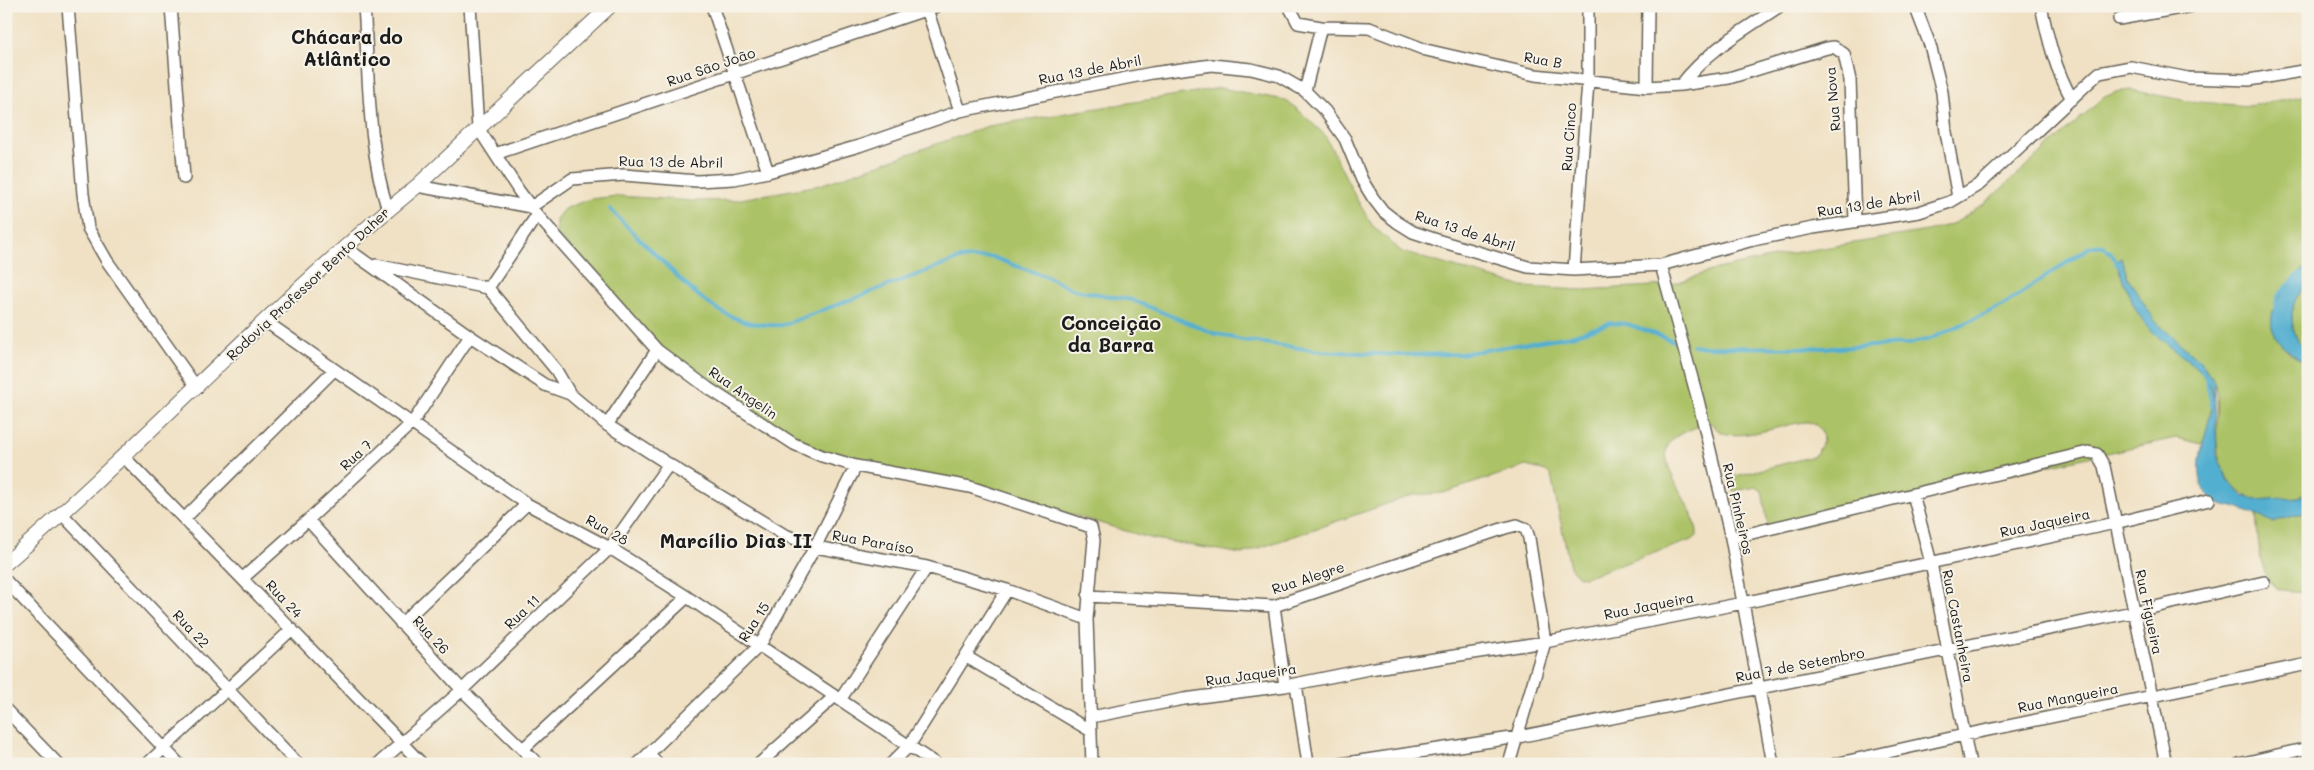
<svg xmlns="http://www.w3.org/2000/svg" width="2314" height="770" font-family="Mali,sans-serif">
	<style>
		.green { fill: #acc266; stroke: #646f41 }
		.water { fill: #52afd0; stroke: #376676 }
		.lines { fill: none; stroke-linecap: round; stroke-linejoin: round }
		.stream { stroke: #52afd0; stroke-width: 4 }
		.minor-casing { stroke: #666157; stroke-width: 14 }
		.tertiary-casing { stroke: #666157; stroke-width: 16 }
		.minor { stroke: #fff; stroke-width: 11 }
		.tertiary { stroke: #fff; stroke-width: 14 }
		.labels { text-anchor: middle; stroke-width: 4; stroke-linejoin: round; paint-order: stroke }
		.street-label { font-size: 14px; fill: #1c1c1c; stroke: #f7f3e8 }
		.district-label { font-size: 19px; font-weight: bold; fill: #1c1c1c; stroke: #f7f3e8 }
	</style>
	<rect width="100%" height="100%" fill="#f7f3e8"/>
	<filter id="ink" filterUnits="userSpaceOnUse"><feTurbulence type="fractalNoise" baseFrequency=".02" numOctaves="2"/><feDisplacementMap in="SourceGraphic" scale="10" xChannelSelector="R" yChannelSelector="G"/><feConvolveMatrix kernelMatrix="1 2 1 2 8 2 1 2 1" color-interpolation-filters="sRGB"/></filter>
	<filter id="wash" filterUnits="userSpaceOnUse"><feTurbulence type="fractalNoise" baseFrequency=".0096" numOctaves="4" result="noise"/><feDisplacementMap in="SourceGraphic" scale="20" xChannelSelector="R" yChannelSelector="G"/><feGaussianBlur stdDeviation="1.12" result="paint"/><feColorMatrix in="noise" values="0 0 0 0 0 0 0 0 0 0 0 0 0 0 0 0 0 1.4 0 .05"/><feComposite in="paint" operator="in"/></filter>
	<g filter="url(#wash)">
		<rect width="100%" height="100%" fill="#f0e1c4"/>
		<path class="green" d="M 1220,88 L 1285,100 L 1296,108 L 1325,135 L 1356,198 L 1372,225 L 1402,252 L 1524,287 L 1583,290 L 1670,285 L 1717,269 L 1793,253 L 1927,231 L 1955,223 L 1984,204 L 2103,98 L 2116,92 L 2130,90 L 2188,101 L 2248,106 L 2308,95 L 2308,264 L 2276,302 L 2289,353 L 2308,364 L 2308,493 C 2296,500 2281,500 2267,500 C 2250,500 2243,496 2232,483 C 2202,449 2229,402 2210,374 C 2196,353 2173,341 2155,322 C 2139,304 2129,281 2121,258 L 2116,262 C 2124,281 2131,304 2144,321 C 2158,340 2206,368 2211,388 C 2215,402 2207,431 2202,444 L 2176,438 L 1923,493 L 1770,535 L 1762,491 L 1756,487 L 1734,491 L 1728,478 L 1814,456 C 1817,452 1821,448 1822,443 C 1825,433 1818,422 1806,422 C 1785,423 1736,444 1718,430 C 1715,428 1712,424 1710,422 C 1699,427 1681,431 1672,440 C 1650,461 1699,509 1697,536 L 1692,540 L 1585,577 L 1578,576 L 1570,567 L 1551,476 L 1546,471 L 1526,466 L 1443,493 L 1413,495 L 1242,554 L 1149,538 L 1047,507 L 987,486 L 889,471 L 792,441 L 666,353 L 556,233 L 556,219 L 564,209 L 590,199 L 618,196 L 694,201 L 735,200 L 820,185 L 988,126 Z
			M 2308,285 L 2308,352 C 2293,342 2287,314 2297,297 C 2299,293 2304,289 2308,285 Z
			M 2308,512 L 2308,592 C 2299,591 2285,592 2277,588 C 2258,577 2258,534 2256,514 L 2272,522 Z"/>
		<path class="water" d="M 2121,258 L 2128,278 L 2155,321 L 2201,362 L 2214,381 L 2217,455 L 2227,478 L 2243,496 L 2255,500 L 2300,497 L 2308,493 L 2308,512 L 2272,522 C 2261,517 2249,512 2237,508 C 2231,506 2220,505 2215,501 C 2176,473 2225,408 2210,384 C 2193,358 2161,345 2143,321 C 2131,304 2124,281 2116,262 Z
			M 2308,264 L 2308,285 C 2304,289 2299,293 2297,297 C 2287,314 2293,342 2308,352 L 2308,364 C 2248,329 2272,304 2308,264 Z"/>
		<g class="lines">
			<path class="stream" d="M 610,209 C 627,227 644,244 662,261 C 697,297 729,329 783,325 L 959,259 L 992,257 L 1047,277 L 1074,290 L 1132,300 L 1213,333 L 1242,340 L 1320,351 L 1399,355 L 1461,354 L 1571,336 L 1611,323 L 1627,324 L 1677,342
				M 2275,308 L 2278,296 L 2299,275
				M 2297,344 L 2308,352
				M 1693,345 L 1706,347 L 1840,348 L 1907,344 L 1930,339 L 2002,306 L 2090,247 L 2102,245 L 2112,254 L 2117,265
				M 2206,378 L 2212,405"/>
		</g>
	</g>
	<g filter="url(#ink)">
		<g class="lines">
			<g class="minor-casing">
				<path id="minor" d="M 68,6 L 83,194 L 88,228 L 107,261 L 197,388
					M 171,6 L 184,178
					M 364,6 C 369,72 367,147 388,210
					M 470,6 L 478,128 L 519,191 L 537,215 L 657,350 L 708,388 L 794,444 L 822,456 L 856,466 L 970,487 L 1091,527 L 1094,540 L 1087,619 L 1092,764
					M 712,6 L 768,172
					M 926,6 L 960,111
					M 1289,6 L 1298,23 L 1321,27 L 1369,28 L 1426,50 L 1535,75 L 1647,87 L 1681,85 C 1709,49 1743,31 1780,6
					M 1915,6 L 1930,45 L 1942,92 L 1946,132 L 1957,192 L 1964,194
					M 2041,6 C 2048,39 2055,69 2072,99
					M 2119,19 L 2192,6
					M 1681,85 L 1729,78 L 1827,48 L 1834,47 L 1844,54 L 1850,80 L 1855,221
					M 1647,87 L 1648,6
					M 1305,91 L 1321,27
					M 495,154 L 937,6
					M 417,186 L 531,207 L 572,179 L 624,175 L 697,181 L 734,179 L 768,172 L 859,146 L 960,111 L 1152,73 L 1212,65 L 1251,69 L 1279,76 L 1305,91 L 1325,111 L 1345,139 L 1362,180 L 1373,198 L 1383,211 L 1397,222 L 1413,232 L 1440,241 L 1528,267 L 1574,270 L 1661,265 L 1753,240 L 1813,228 L 1919,212 L 1950,202 L 1980,184 L 2099,73 L 2131,67 L 2188,78 L 2249,80 L 2308,70
					M 346,248 L 470,336 L 545,385 L 570,394 L 607,425 L 684,474 L 783,534 L 815,547 L 927,567 L 1007,590 L 1087,619
					M 376,265 L 488,288 L 556,370 L 570,394
					M 1661,265 L 1698,400 L 1731,538 L 1773,764
					M 1574,270 L 1588,82 L 1588,6
					M 488,288 L 537,215
					M 265,321 L 527,504 L 610,548 L 687,597 L 936,764
					M 607,425 L 657,350
					M 123,456 L 422,764
					M 1913,494 L 1931,563 L 1970,764
					M 62,514 L 298,764
					M 184,519 L 334,370
					M 308,520 L 462,690 L 538,764
					M 1731,538 L 2088,452 L 2097,454 L 2104,466 L 2166,764
					M 243,578 L 308,520 L 413,422 L 470,336
					M 6,581 L 179,764
					M 1088,596 L 1274,606 L 1505,528 L 1517,525 L 1526,529 L 1529,538 L 1545,642 L 1509,764
					M 1274,606 L 1285,686
					M 401,624 L 527,504
					M 965,656 L 1091,731
					M 1296,684 L 1308,764
					M 840,700 L 927,567
					M 6,710 L 58,764
					M 1091,717 L 1184,699 L 1285,686 L 1369,669 L 1545,642 L 1743,603 L 2115,523 L 2209,500
					M 524,748 L 687,597
					M 649,754 L 658,764
					M 147,764 L 292,629
					M 378,764 L 462,690 L 610,548 L 669,464
					M 638,764 L 760,645 L 815,547 L 856,466
					M 759,764 L 835,696
					M 891,764 L 909,746 L 1007,590
					M 1340,764 L 1518,737 L 2133,612 L 2264,582
					M 1835,764 L 1964,735 L 2308,664
					M 2239,764 L 2308,748"/>
			</g>
			<g class="tertiary-casing">
				<path id="tertiary" d="M 6,563 C 147,441 273,303 417,186 L 610,6"/>
			</g>
			<use href="#minor" class="minor"/>
			<use href="#tertiary" class="tertiary"/>
		</g>
	</g>
	<g class="labels">
		<g class="street-label">
			<text transform="translate(1543 60) rotate(10)" y="5">Rua B</text>
			<text transform="translate(711 67) rotate(-19)" y="5">Rua São João</text>
			<text transform="translate(1090 70) rotate(-11)" y="5">Rua 13 de Abril</text>
			<text transform="translate(1833 99) rotate(-95)" y="5">Rua Nova</text>
			<text transform="translate(1569 137) rotate(-86)" y="5">Rua Cinco</text>
			<text transform="translate(671 162) rotate(1)" y="5">Rua 13 de Abril</text>
			<text transform="translate(1869 204) rotate(-9)" y="5">Rua 13 de Abril</text>
			<text transform="translate(1465 231) rotate(18)" y="5">Rua 13 de Abril</text>
			<text transform="translate(308 284) rotate(-43)" y="5">Rodovia Professor Bento Daher</text>
			<text transform="translate(743 393) rotate(35)" y="5">Rua Angelin</text>
			<text transform="translate(356 455) rotate(-43)" y="5">Rua 7</text>
			<text transform="translate(1738 509) rotate(77)" y="5">Rua Pinheiros</text>
			<text transform="translate(2045 523) rotate(-12)" y="5">Rua Jaqueira</text>
			<text transform="translate(607 530) rotate(30)" y="5">Rua 28</text>
			<text transform="translate(873 542) rotate(10)" y="5">Rua Paraíso</text>
			<text transform="translate(1308 578) rotate(-18)" y="5">Rua Alegre</text>
			<text transform="translate(284 599) rotate(47)" y="5">Rua 24</text>
			<text transform="translate(1649 606) rotate(-11)" y="5">Rua Jaqueira</text>
			<text transform="translate(522 612) rotate(-44)" y="5">Rua 11</text>
			<text transform="translate(2149 612) rotate(78)" y="5">Rua Figueira</text>
			<text transform="translate(754 622) rotate(-57)" y="5">Rua 15</text>
			<text transform="translate(1958 626) rotate(79)" y="5">Rua Castanheira</text>
			<text transform="translate(191 629) rotate(47)" y="5">Rua 22</text>
			<text transform="translate(431 635) rotate(47)" y="5">Rua 26</text>
			<text transform="translate(1800 665) rotate(-11)" y="5">Rua 7 de Setembro</text>
			<text transform="translate(1251 675) rotate(-8)" y="5">Rua Jaqueira</text>
			<text transform="translate(2068 698) rotate(-11)" y="5">Rua Mangueira</text>
		</g>
		<g class="district-label">
			<text x="347" y="44">Chácara do<tspan x="347" dy="22">Atlântico</tspan></text>
			<text x="1111" y="330">Conceição<tspan x="1111" dy="22">da Barra</tspan></text>
			<text x="736" y="548">Marcílio Dias II</text>
		</g>
	</g>
	<rect width="2314" height="770" fill="none" stroke="#f7f3e8" stroke-width="25"/>
</svg>
